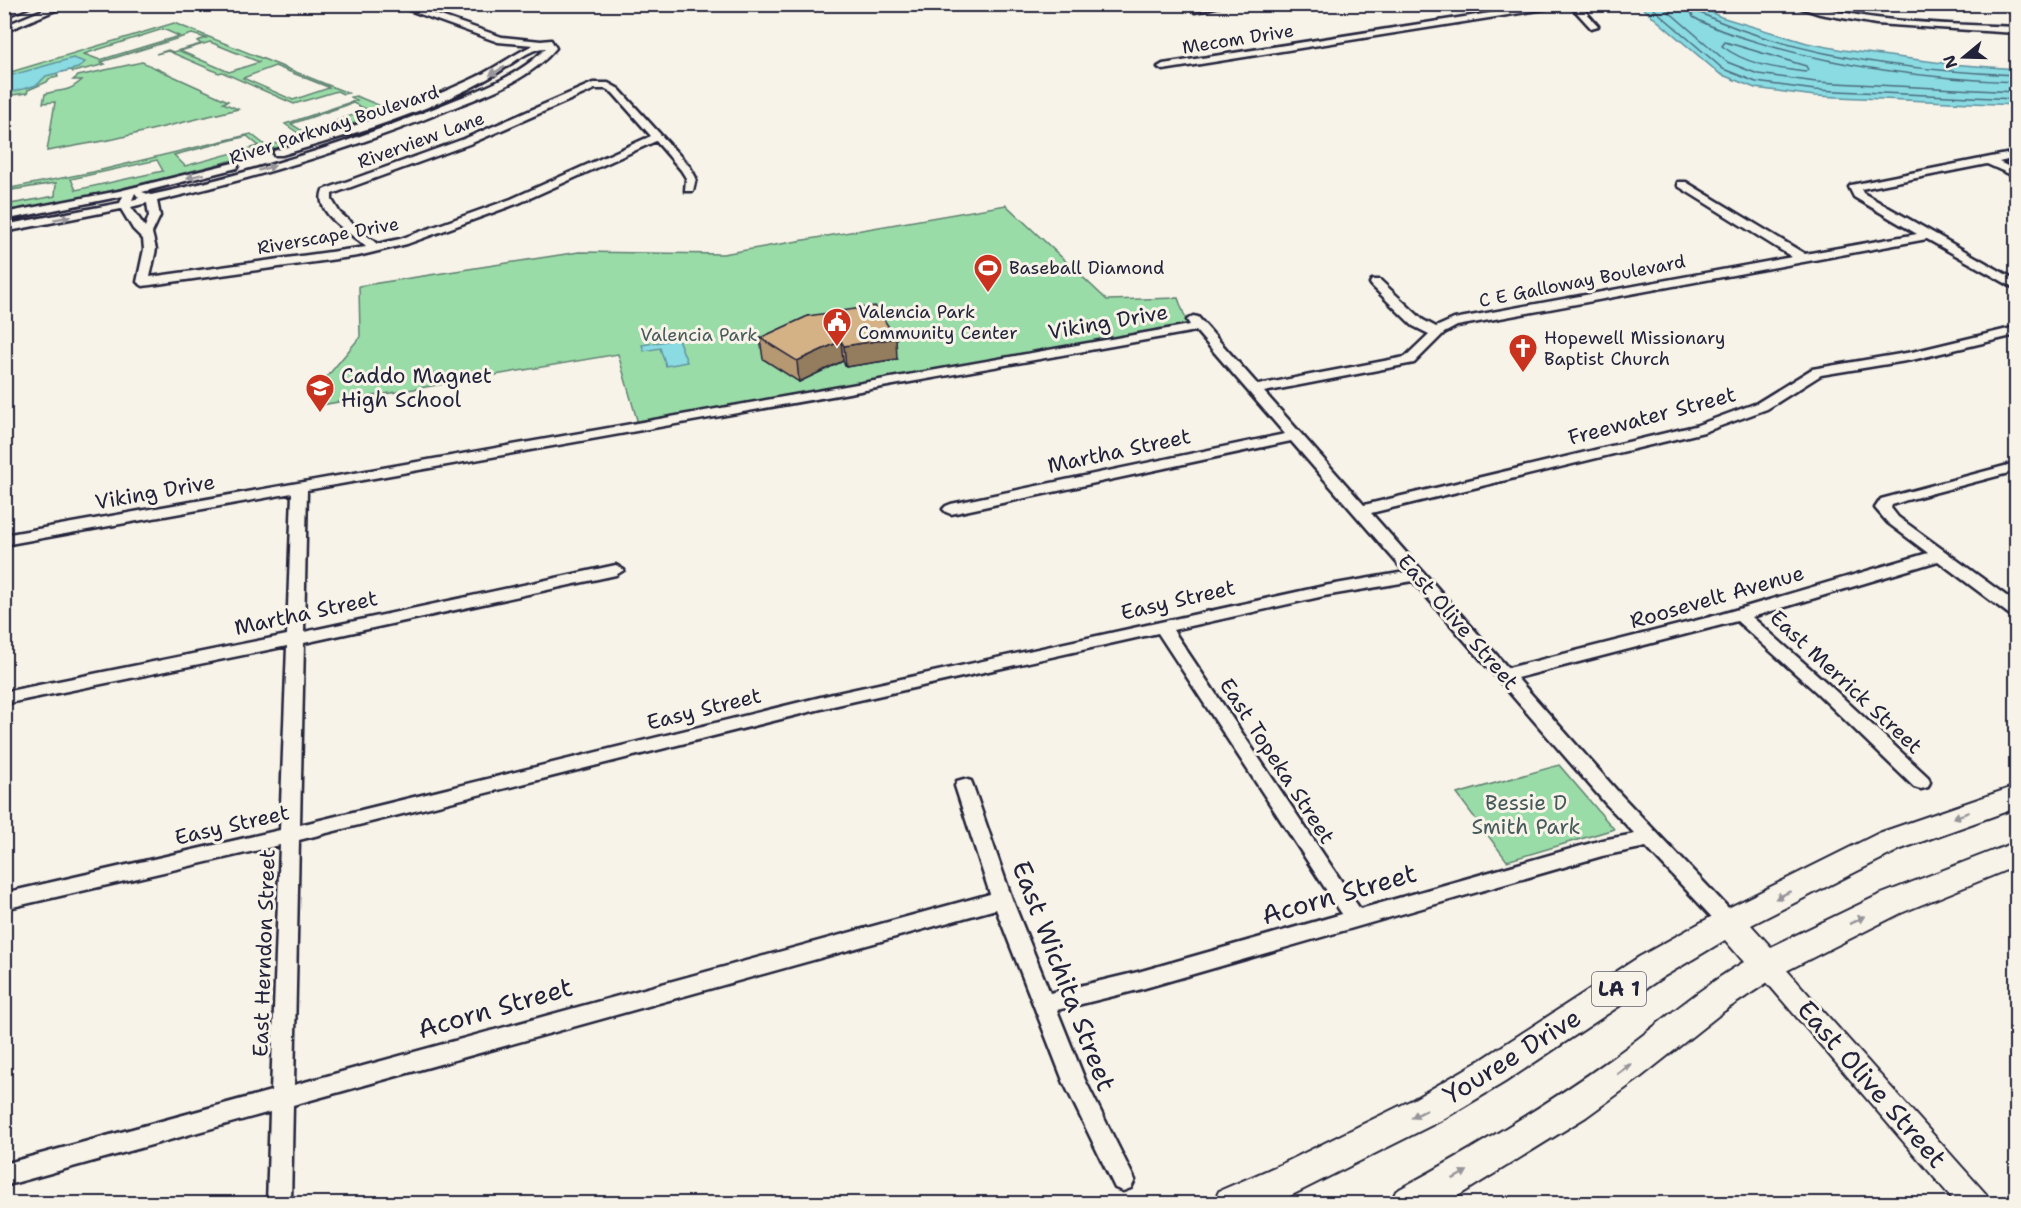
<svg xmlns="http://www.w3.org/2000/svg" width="2021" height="1208" font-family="'Shantell Sans',sans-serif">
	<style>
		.green { fill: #9adca7; stroke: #5e7f71; stroke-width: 1.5; fill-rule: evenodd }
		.water { fill: #8adbe2; stroke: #60919f; stroke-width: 1.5 }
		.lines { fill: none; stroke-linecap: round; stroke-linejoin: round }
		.shore { stroke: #4c6c7e; stroke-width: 1.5 }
		.minor-casing { stroke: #22223b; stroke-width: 5 }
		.tertiary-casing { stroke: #22223b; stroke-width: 4 }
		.secondary-casing { stroke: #22223b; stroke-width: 5 }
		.primary-casing { stroke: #22223b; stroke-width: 4 }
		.minor { fill: #f7f3e8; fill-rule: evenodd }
		.tertiary { fill: #f7f3e8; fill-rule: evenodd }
		.secondary { fill: #f7f3e8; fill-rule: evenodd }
		.primary { fill: #f7f3e8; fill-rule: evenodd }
		.wall { fill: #b69973; stroke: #22223b; stroke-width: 1.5 }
		.shaded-wall { fill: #947d5e; stroke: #22223b; stroke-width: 1.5 }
		.building { fill: #d4b286; stroke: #22223b; stroke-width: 1.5 }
		.oneway { fill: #97959a }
		.labels { text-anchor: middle; stroke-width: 6; stroke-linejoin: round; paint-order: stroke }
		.far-street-label { font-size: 18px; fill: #22223b; stroke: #f7f3e8 }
		.far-poi-label { font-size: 18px; fill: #22223b; stroke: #f7f3e8; text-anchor: start }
		.far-park-label { font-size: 18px; fill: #465a5b; stroke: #f7f3e8 }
		.shield { fill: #f7f3e8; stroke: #62616f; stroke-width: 1.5 }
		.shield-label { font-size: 20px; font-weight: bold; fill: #22223b }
		.street-label { font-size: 21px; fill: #22223b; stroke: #f7f3e8 }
		.poi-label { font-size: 21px; fill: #22223b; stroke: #f7f3e8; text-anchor: start }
		.park-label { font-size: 21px; fill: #465a5b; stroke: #f7f3e8 }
		.near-street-label { font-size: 26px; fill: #22223b; stroke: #f7f3e8 }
	</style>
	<rect width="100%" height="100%" fill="#f7f3e8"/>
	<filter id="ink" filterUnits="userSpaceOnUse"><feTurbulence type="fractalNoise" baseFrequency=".0167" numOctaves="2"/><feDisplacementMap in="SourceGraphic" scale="12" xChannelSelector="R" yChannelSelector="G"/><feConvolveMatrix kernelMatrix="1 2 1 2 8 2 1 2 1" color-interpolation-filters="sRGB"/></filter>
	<g filter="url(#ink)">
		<path class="green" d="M 174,23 L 348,93 L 343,94 L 337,91 L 294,104 L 222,72 L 219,73 L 168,51 L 156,54 L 168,50 L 173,52 L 201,44 L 197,41 L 206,38 L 192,34 L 101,62 L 105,64 L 102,65 L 73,72 L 71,70 L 57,73 L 58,77 L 49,79 L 47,82 L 28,90 L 27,93 L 5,96 L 4,74 ZM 163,29 L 179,36 L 100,60 L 84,54 ZM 210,42 L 259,62 L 260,62 L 229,72 L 180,51 ZM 275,66 L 328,87 L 329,88 L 293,100 L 243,78 Z
			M 142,62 L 228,101 L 223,103 L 238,109 L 114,139 L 47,151 L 55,102 L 43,103 L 45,94 C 61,88 65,95 82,80 L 73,80 L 78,76 Z
			M 356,96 L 381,106 L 377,108 L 387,112 C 262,156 135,188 5,213 L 5,205 L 55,196 L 56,183 L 5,191 L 5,189 L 93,172 L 251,134 L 265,145 L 281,143 L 301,135 L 285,124 L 357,100 L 351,97 ZM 353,103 L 368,110 L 304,132 L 291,124 ZM 247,136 L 259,146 L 185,166 L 174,155 ZM 157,160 L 163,171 L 76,190 L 71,179 Z
			M 1006,205 L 1107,300 L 1178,298 L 1189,328 L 639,427 L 618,354 L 315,406 L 316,390 L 360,337 L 359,286 L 579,252 L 723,254 Z
			M 1559,765 L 1614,829 L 1507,861 L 1457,794 Z"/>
		<path class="water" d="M 1639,5 L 1696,5 L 1721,17 L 1807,43 L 1843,50 L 1950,64 L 2016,69 L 2016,105 L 1815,96 L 1755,88 L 1720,74 Z
			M 73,58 L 85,62 L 78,68 L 46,76 L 37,85 L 5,94 L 5,77 Z
			M 678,339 L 687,362 L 666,366 L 660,348 L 644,351 L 642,345 Z"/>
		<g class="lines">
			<path class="shore" d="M 1648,4 L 1723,69 L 1756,82 L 1815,90 L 2016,99
				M 1660,4 L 1727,62 L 1758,74 L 1816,82 L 2016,92
				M 1688,4 L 1693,17 C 1717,31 1744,38 1770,46 C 1851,69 1933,79 2016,82
				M 1695,4 L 1698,12 C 1793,57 1911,71 2016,75
				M 1725,42 L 1806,66 L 1808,70 L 1805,72 C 1775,68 1747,65 1722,46 Z"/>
			<g class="minor-casing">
				<path id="minor" d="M 57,4 L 70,4 L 4,32 L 4,26 Z
					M 392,4 L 406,4 L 502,37 L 541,41 L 551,40 L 556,48 C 528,82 484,95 445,111 C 352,149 255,178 157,201 L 160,216 L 152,233 L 156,249 L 150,277 L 366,247 C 352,233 313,214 323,190 L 464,139 L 593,83 L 608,83 L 619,89 L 690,167 L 696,178 L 693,191 L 685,191 L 686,178 L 681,170 L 656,141 L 519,203 L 407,244 L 358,256 L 143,286 L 137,282 L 144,249 L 143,239 L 133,229 L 121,209 L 4,232 L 4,225 L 120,203 L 123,196 L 4,220 L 4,213 L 119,191 L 233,163 L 238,166 L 237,168 L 142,192 L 151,195 C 248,174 343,145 435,108 C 474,92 516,79 546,48 C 531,47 508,67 494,75 C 431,112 352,134 282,155 L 274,155 L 274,151 C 340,131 406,110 468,81 C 491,71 511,56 533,45 L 498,42 ZM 595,89 L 606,89 L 613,93 L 651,136 L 511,199 L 400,239 L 377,244 L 340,213 L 332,200 L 332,194 L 472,143 ZM 135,193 L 139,198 L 132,200 ZM 147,203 L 149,216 L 145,227 L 131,207 Z
					M 1206,4 L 1228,4 L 1195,12 L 1191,9 Z
					M 1547,4 L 1579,4 L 1598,26 L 1591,28 L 1570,5 L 1163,70 L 1158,67 L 1163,64 Z
					M 1789,4 C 1818,4 1847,15 1876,18 C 1923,24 1969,25 2016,27 L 2016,33 L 1876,24 L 1820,14 Z
					M 2016,152 L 2016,158 L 1999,162 L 2016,170 L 2016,177 L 1987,164 L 1861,189 L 1863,193 L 2016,280 L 2016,289 L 1927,239 L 1457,326 L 1444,333 L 1414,363 L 1264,392 L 1364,505 L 1695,426 L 1757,403 L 1812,369 L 1912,352 L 2016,327 L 2016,335 L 1912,360 L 1821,375 L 1767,409 L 1704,432 L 1371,513 L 1508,668 L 1718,615 L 1928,553 L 1888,523 L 1875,508 L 1881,499 L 2016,463 L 2016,471 L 1907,500 L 1892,505 L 1891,508 L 1898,517 L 2016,603 L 2016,616 L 2010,615 L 1938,561 L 1752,617 L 1828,684 L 1928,777 L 1930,782 L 1928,787 L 1921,789 L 1914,787 L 1816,692 L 1737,621 L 1517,678 L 1620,794 L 1736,916 L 1739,922 L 1736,928 L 1729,930 L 1722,928 L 1646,847 L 1602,856 L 1138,990 L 1057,1010 L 1085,1080 L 1135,1180 L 1131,1188 L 1123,1191 L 1115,1188 L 1064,1083 L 996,909 L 293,1105 L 291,1204 L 267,1204 L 270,1112 L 4,1186 L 4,1164 L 271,1091 L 280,845 L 4,909 L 4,893 L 280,830 L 287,646 L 4,704 L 4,692 L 287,635 L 292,493 L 4,545 L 4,535 L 1190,325 L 1187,320 L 1193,316 L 1198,317 L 1258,385 L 1405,357 L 1429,334 L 1413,326 L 1372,286 L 1370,283 L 1372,280 L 1380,280 L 1423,320 L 1436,327 L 1454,319 L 1792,257 L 1678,186 L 1678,182 L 1686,182 L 1805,254 L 1917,234 L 1854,197 L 1849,187 L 1851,185 ZM 1196,331 L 1285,434 L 951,504 L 946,506 L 943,509 L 946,512 L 951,514 L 1291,441 L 1405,572 L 1324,586 L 833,694 L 300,825 L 304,643 L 616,575 L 624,570 L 616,565 L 304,632 L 307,490 ZM 1413,581 L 1606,804 L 1635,834 L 1602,840 L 1360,909 L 1173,630 L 1324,596 ZM 1158,633 L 1342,914 L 1138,972 L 1050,993 L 1012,899 L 973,786 L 971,781 L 964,779 L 957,781 L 955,786 L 990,894 L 294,1085 L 299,840 L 833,706 Z"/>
			</g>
			<g class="tertiary-casing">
				<path id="tertiary" d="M 1767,955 L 1776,958 L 1986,1194 L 1990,1204 L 1957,1204 L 1758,972 L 1754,965 L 1758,958 Z"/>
			</g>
			<g class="secondary-casing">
				<path id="secondary" d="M 18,4 L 36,4 L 4,17 L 4,10 Z"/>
			</g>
			<g class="primary-casing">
				<path id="primary" d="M 2016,786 L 2016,808 L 1901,849 L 1751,925 L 1771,947 L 1879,895 L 2016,842 L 2016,866 L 1901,913 L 1780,974 L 1724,1011 L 1637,1080 L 1586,1117 L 1445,1204 L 1390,1204 L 1396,1191 C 1470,1151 1542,1108 1611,1059 C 1656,1027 1696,990 1744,962 L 1725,940 L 1663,977 L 1505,1082 L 1440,1121 L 1274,1204 L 1213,1204 L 1219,1191 L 1284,1163 L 1414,1099 L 1481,1060 L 1639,957 L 1718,913 L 1879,833 Z"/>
			</g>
			<use href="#minor" class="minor"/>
			<use href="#tertiary" class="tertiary"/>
			<use href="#secondary" class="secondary"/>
			<use href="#primary" class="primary"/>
		</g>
		<path class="wall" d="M 808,316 L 897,359 L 846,367 L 843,361 L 799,382 L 763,359 L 760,338 Z"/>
		<path class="shaded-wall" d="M 896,338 L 897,359 L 846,367 L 844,346 Z
			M 841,341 L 843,361 L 799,382 L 797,361 Z"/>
		<path class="building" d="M 875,306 L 896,338 L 844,346 L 841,341 L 797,361 L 760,338 L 808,316 Z"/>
		<defs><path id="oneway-solid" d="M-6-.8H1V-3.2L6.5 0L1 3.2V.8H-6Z" transform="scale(1.5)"/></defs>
		<g class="oneway">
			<use href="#oneway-solid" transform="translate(497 71) rotate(151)"/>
			<use href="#oneway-solid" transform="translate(267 168) rotate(-16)"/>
			<use href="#oneway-solid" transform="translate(195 176) rotate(166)"/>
			<use href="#oneway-solid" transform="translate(62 218) rotate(-11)"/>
			<use href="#oneway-solid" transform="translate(1961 815) rotate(160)"/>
			<use href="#oneway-solid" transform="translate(1783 895) rotate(153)"/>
			<use href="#oneway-solid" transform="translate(1857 920) rotate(-27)"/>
			<use href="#oneway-solid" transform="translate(1624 1069) rotate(-36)"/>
			<use href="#oneway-solid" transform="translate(1419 1114) rotate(153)"/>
			<use href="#oneway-solid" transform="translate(1460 1175) rotate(-29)"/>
		</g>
	</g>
	<defs>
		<g id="stadium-pin" transform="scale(1.5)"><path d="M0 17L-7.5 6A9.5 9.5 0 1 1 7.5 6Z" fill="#c8321e" stroke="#f7f3e8"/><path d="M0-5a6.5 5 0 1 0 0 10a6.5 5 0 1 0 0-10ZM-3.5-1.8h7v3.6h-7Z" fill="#fff"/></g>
		<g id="civic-pin" transform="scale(1.5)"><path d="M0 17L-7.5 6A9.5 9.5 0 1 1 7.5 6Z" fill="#c8321e" stroke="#f7f3e8"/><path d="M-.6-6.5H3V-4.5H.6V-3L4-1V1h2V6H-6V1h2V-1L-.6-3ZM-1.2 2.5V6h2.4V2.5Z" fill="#fff"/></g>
		<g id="church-pin" transform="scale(1.5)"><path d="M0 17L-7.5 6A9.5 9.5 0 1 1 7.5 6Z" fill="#c8321e" stroke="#f7f3e8"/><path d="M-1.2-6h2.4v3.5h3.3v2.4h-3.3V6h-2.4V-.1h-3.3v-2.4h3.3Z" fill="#fff"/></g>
		<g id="school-pin" transform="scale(1.5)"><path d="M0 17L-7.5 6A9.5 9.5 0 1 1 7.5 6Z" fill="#c8321e" stroke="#f7f3e8"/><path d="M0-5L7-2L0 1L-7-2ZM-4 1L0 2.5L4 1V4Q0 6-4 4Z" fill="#fff"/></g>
	</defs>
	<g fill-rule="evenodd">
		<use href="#stadium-pin" x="988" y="268"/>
		<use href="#civic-pin" x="837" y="322"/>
		<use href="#church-pin" x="1523" y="348"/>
		<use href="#school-pin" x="320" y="388"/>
	</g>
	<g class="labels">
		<g class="far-street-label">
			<text transform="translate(1238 39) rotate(-9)" y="6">Mecom Drive</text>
			<text transform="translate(334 125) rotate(-18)" y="6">River Parkway Boulevard</text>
			<text transform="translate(421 140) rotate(-20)" y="6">Riverview Lane</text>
			<text transform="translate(328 236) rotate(-10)" y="6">Riverscape Drive</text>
			<text transform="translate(1582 281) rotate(-11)" y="6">C E Galloway Boulevard</text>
		</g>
		<g class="far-poi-label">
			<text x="1009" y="274">Baseball Diamond</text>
			<text x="858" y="318">Valencia Park<tspan x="858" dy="21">Community Center</tspan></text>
			<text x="1544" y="344">Hopewell Missionary<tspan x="1544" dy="21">Baptist Church</tspan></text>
		</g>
		<g class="far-park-label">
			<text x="699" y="341">Valencia Park</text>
		</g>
		<rect class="shield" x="1592" y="972" width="54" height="34" rx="4.5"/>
		<g class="shield-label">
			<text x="1619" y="996">LA 1</text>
		</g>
		<g class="street-label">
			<text transform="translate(1108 322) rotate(-10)" y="7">Viking Drive</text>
			<text transform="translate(1652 416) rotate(-15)" y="7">Freewater Street</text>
			<text transform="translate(1119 451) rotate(-12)" y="7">Martha Street</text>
			<text transform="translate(155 492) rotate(-10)" y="7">Viking Drive</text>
			<text transform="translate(1717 597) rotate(-16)" y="7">Roosevelt Avenue</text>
			<text transform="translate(1178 600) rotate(-13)" y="7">Easy Street</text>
			<text transform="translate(306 613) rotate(-12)" y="7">Martha Street</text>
			<text transform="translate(1458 622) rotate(49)" y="7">East Olive Street</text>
			<text transform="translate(1846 682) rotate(43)" y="7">East Merrick Street</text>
			<text transform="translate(704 709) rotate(-14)" y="7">Easy Street</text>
			<text transform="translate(1277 761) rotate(57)" y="7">East Topeka Street</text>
			<text transform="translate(232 825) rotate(-13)" y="7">Easy Street</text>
			<text transform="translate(264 953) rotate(-88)" y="7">East Herndon Street</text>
		</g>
		<g class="poi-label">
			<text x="341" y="383">Caddo Magnet<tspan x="341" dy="24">High School</tspan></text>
		</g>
		<g class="park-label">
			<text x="1526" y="810">Bessie D<tspan x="1526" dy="24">Smith Park</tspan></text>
		</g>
		<g class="near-street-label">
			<text transform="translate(1339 894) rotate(-16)" y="9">Acorn Street</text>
			<text transform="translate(1064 976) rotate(69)" y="9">East Wichita Street</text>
			<text transform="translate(495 1008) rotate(-16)" y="9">Acorn Street</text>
			<text transform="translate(1512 1056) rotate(-32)" y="9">Youree Drive</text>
			<text transform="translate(1872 1084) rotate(49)" y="9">East Olive Street</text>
		</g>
	</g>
	<rect width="2021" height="1208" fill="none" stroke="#f7f3e8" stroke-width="24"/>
	<rect x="12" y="12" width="1997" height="1184" fill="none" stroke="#22223b" stroke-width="2" filter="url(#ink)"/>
	<g transform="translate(1964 57) rotate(251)" stroke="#f7f3e8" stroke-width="4.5" paint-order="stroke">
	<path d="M0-4.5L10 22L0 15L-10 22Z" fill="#22223b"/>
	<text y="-9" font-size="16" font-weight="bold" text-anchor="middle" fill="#22223b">N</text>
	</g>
</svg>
